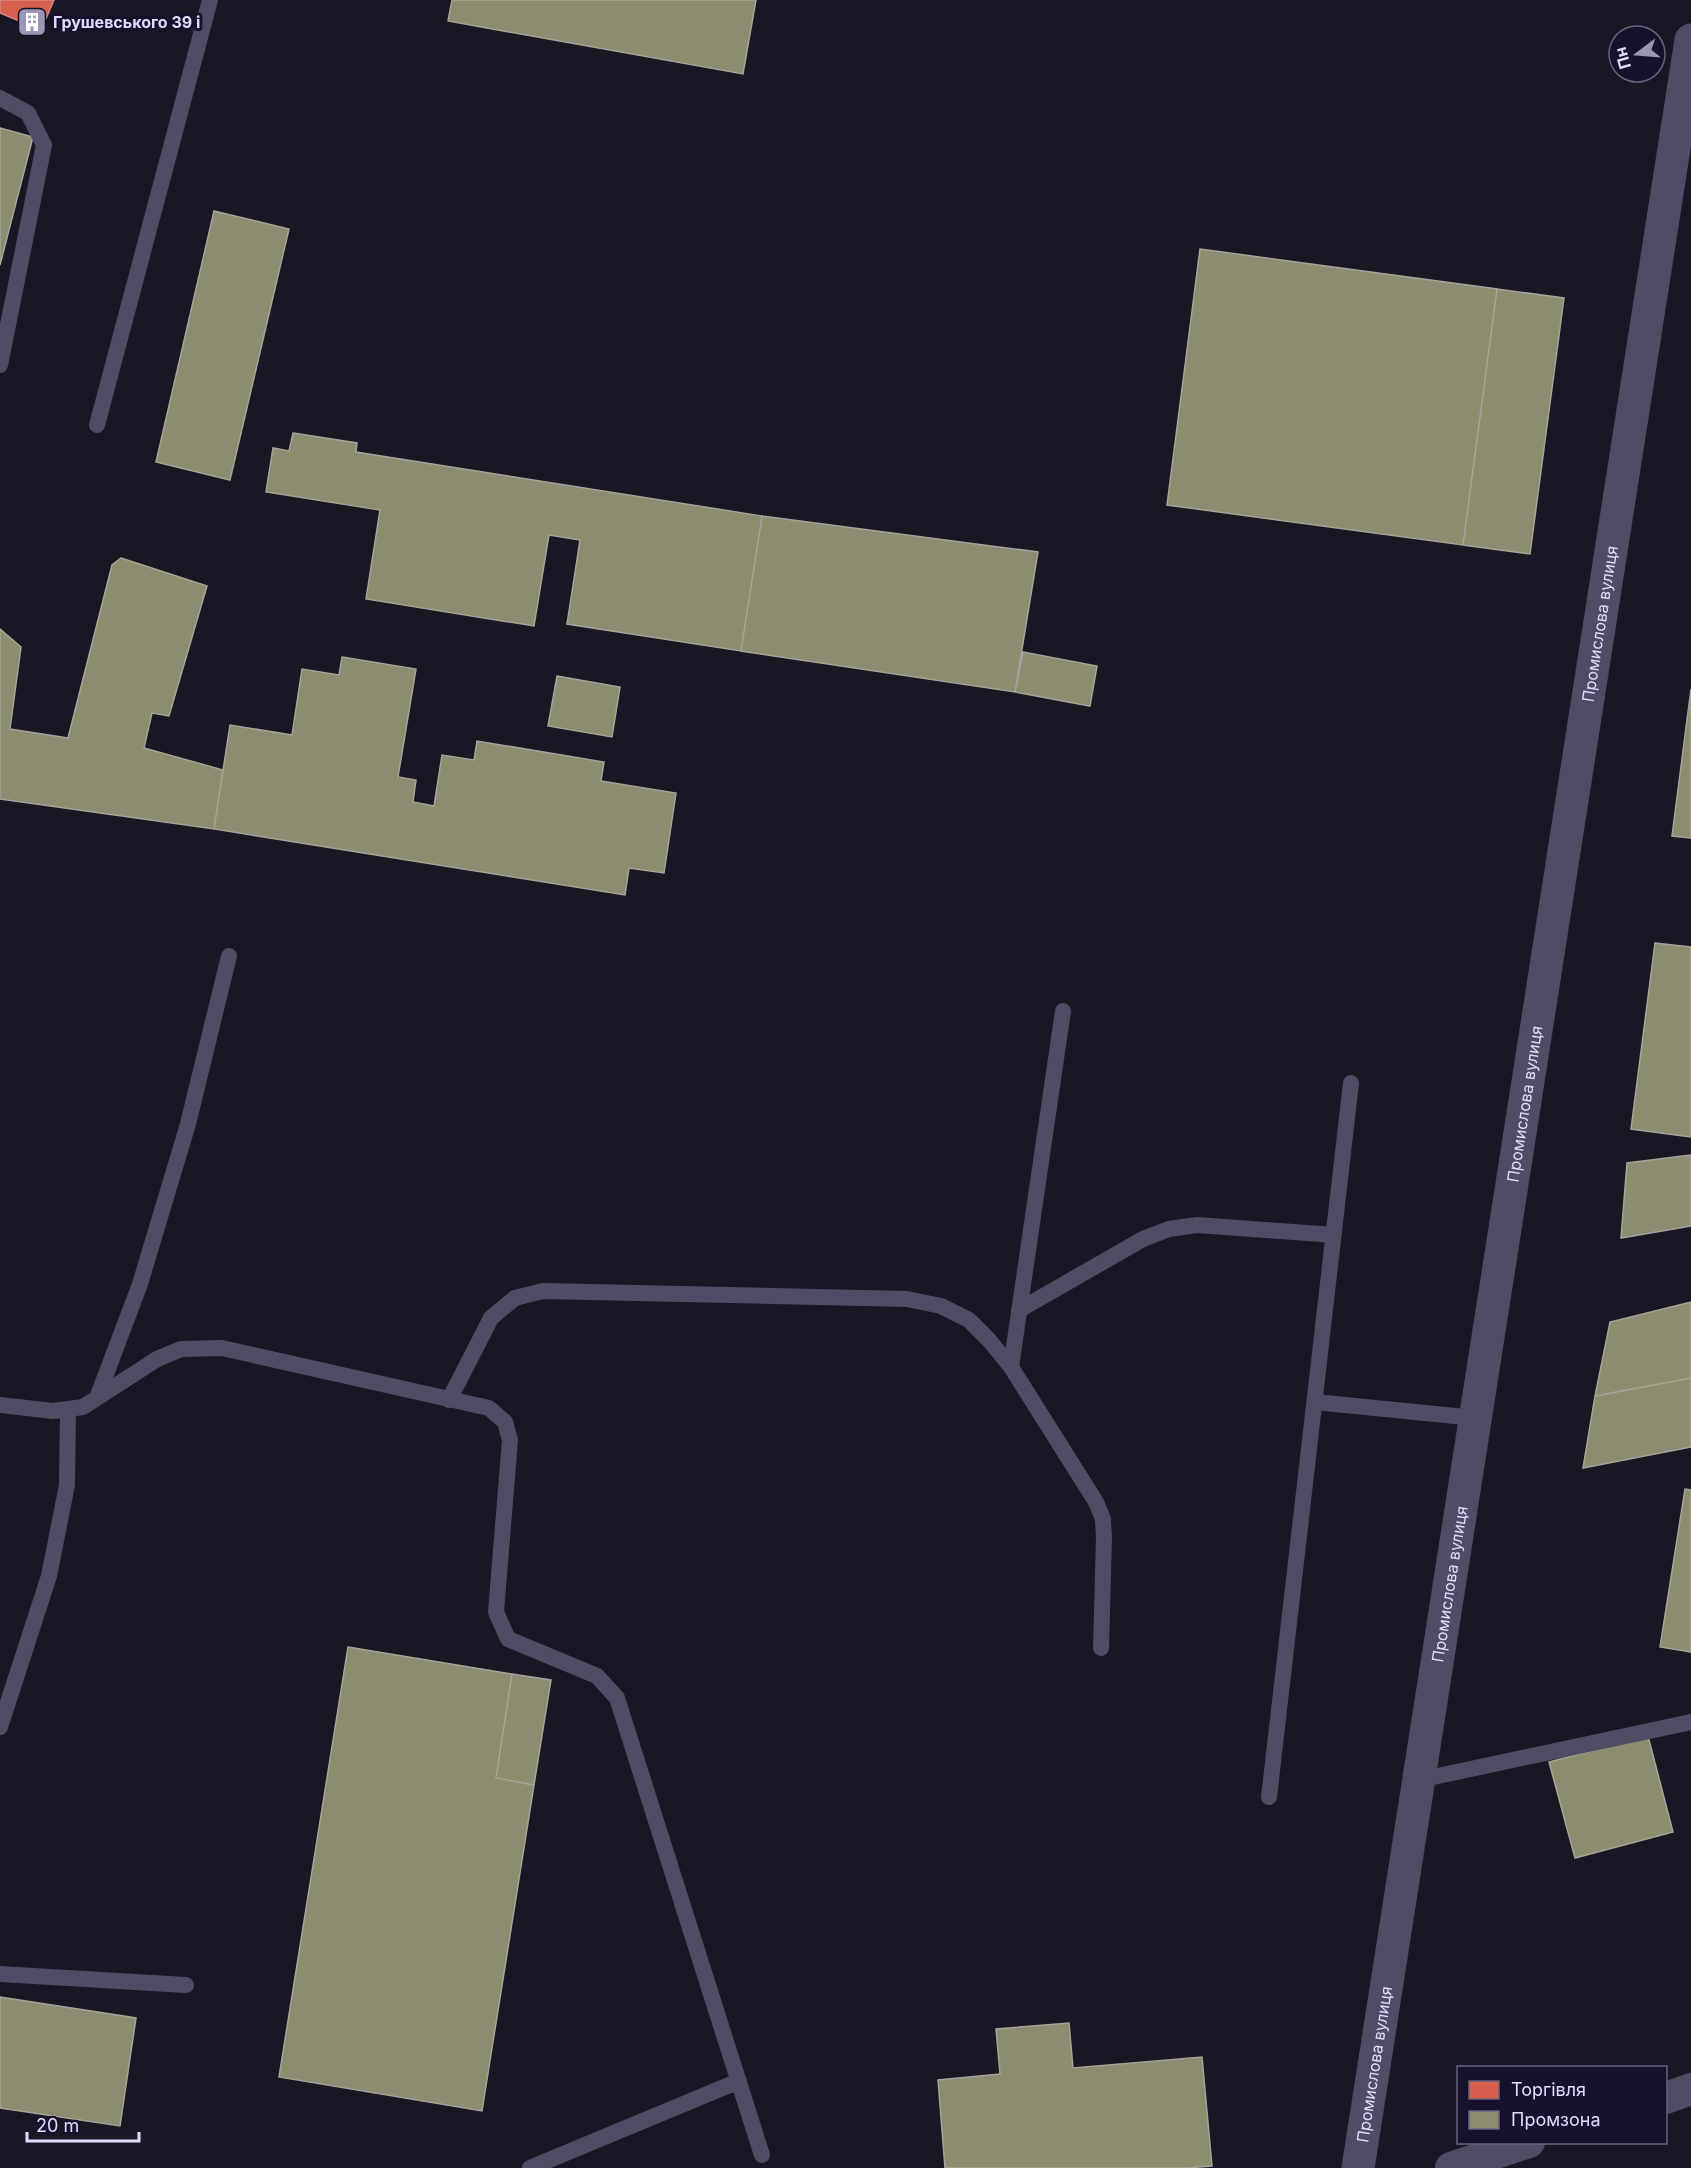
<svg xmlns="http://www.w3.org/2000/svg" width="1691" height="2168" font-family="Inter,sans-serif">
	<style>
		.shops { fill: #d6604d; stroke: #d98582; stroke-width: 1.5 }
		.industry { fill: #8c8c6e; stroke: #a6a49a; stroke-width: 1.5 }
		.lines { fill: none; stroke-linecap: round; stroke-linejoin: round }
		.service { stroke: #4f4c66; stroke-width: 16 }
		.minor { stroke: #4f4c66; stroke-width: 32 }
		.tertiary { stroke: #4f4c66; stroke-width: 33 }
		.labels { text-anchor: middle; stroke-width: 6; stroke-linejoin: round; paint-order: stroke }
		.poi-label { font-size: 16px; font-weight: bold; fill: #e1dbff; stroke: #17112b; text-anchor: start }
		.street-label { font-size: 16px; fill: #e1dbff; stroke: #17112b }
	</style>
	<rect width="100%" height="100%" fill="#1a1725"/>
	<path class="shops" d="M 0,0 L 54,0 L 41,30 L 0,13 Z"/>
	<path class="industry" d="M 452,0 L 756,0 L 743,74 L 448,21 Z
		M 0,128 L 33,137 L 0,265 Z
		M 214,211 L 289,229 L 230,480 L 156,462 Z
		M 1200,249 L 1497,289 L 1463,545 L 1167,505 Z
		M 1497,289 L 1564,298 L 1530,554 L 1463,545 Z
		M 293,433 L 357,443 L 356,452 L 762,516 L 741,651 L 567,624 L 580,540 L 549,535 L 534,626 L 366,599 L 380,510 L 266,492 L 273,448 L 289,451 Z
		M 762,516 L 1038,552 L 1015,692 L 741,651 Z
		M 121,558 L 207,586 L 169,716 L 152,713 L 144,748 L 223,770 L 214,829 L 0,799 L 0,629 L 21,647 L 10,729 L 68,738 L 112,565 Z
		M 1023,652 L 1097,666 L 1090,706 L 1015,692 Z
		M 342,657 L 416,669 L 398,777 L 416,780 L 413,802 L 434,806 L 442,755 L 474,760 L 477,741 L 604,762 L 601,781 L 676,793 L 664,873 L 629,868 L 625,895 L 214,829 L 230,725 L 292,735 L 302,669 L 339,675 Z
		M 557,676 L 620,687 L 612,737 L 548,726 Z
		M 1691,689 L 1691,838 L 1672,836 Z
		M 1655,943 L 1691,947 L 1691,1137 L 1631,1129 Z
		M 1691,1155 L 1691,1226 L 1621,1238 L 1627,1163 Z
		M 1691,1302 L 1691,1378 L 1595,1396 L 1610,1322 Z
		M 1691,1378 L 1691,1447 L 1583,1468 L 1595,1396 Z
		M 1685,1489 L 1691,1490 L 1691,1652 L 1660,1647 Z
		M 348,1647 L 512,1674 L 496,1778 L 534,1785 L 482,2111 L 279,2077 Z
		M 512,1674 L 551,1680 L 534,1785 L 496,1778 Z
		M 1648,1736 L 1673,1832 L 1575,1858 L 1549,1762 Z
		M 0,1997 L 136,2018 L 120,2126 L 0,2108 Z
		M 1069,2023 L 1073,2068 L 1202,2057 L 1212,2166 L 1187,2168 L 945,2168 L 938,2080 L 1000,2074 L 996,2029 Z"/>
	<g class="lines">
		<path class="service" d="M 0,98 L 28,113 L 44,145 L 0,365
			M 97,425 L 210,0
			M 1019,1310 L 1143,1239 L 1169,1229 L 1197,1225 L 1334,1235
			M 1011,1367 L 1063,1011
			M 97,1398 L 140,1284 L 188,1124 L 229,956
			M 449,1400 L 491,1318 L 515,1298 L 543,1291 L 907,1299 L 941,1306 L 969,1320 L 989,1340 L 1011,1367 L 1096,1502 L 1103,1519 L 1104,1538 L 1101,1648
			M 1315,1402 L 1475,1418
			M 0,1405 L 53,1411 L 83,1407 L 157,1359 L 181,1349 L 222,1348 L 489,1408 L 505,1422 L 510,1440 L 496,1612 L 508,1639 L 597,1676 L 617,1698 L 762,2155
			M 0,1727 L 49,1576 L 67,1485 L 68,1409
			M 1419,1780 L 1691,1722
			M 1269,1797 L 1351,1083
			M 0,1974 L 186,1985
			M 530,2168 L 739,2081"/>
		<path class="minor" d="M 1666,2098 L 1691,2089
			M 1451,2168 L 1529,2142"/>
		<path class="tertiary" id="s1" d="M 1358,2168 L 1691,40"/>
	</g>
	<defs>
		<g id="building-square" transform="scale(1.5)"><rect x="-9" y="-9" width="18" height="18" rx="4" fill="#9b96b3" stroke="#17112b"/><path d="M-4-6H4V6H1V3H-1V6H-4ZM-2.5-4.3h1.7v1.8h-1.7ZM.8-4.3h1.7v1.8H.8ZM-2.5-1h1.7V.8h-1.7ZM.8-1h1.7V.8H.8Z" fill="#fff"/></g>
	</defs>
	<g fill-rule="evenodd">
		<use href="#building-square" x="32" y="22"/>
	</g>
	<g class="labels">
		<g class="poi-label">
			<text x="53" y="28">Грушевського 39 і</text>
		</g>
		<g class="street-label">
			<text dy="6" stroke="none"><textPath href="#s1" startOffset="1563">Промислова вулиця</textPath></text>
			<text dy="6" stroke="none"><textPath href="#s1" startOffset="1077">Промислова вулиця</textPath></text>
			<text dy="6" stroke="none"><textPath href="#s1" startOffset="591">Промислова вулиця</textPath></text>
			<text dy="6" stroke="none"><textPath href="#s1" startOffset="105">Промислова вулиця</textPath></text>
		</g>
	</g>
	<rect x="1457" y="2066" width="210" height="78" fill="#17112b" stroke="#686280" stroke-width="1.5"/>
	<rect x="1469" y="2081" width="30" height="18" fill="#d6604d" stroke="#686280" stroke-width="1.5"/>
	<text x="1511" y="2096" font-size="18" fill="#e1dbff">Торгівля</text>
	<rect x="1469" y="2111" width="30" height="18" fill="#8c8c6e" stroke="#686280" stroke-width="1.5"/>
	<text x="1511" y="2126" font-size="18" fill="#e1dbff">Промзона</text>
	<g transform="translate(1637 54) rotate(254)"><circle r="28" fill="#17112b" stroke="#686280" stroke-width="1.5"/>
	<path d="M0-4.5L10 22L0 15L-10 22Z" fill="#9b96b3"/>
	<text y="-9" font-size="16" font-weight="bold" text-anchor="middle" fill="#e1dbff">Пн</text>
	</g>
	<path d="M27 2132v9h112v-9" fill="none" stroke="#e1dbff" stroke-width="3"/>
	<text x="36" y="2132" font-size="18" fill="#e1dbff" stroke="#17112b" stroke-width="4.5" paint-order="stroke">20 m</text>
</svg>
